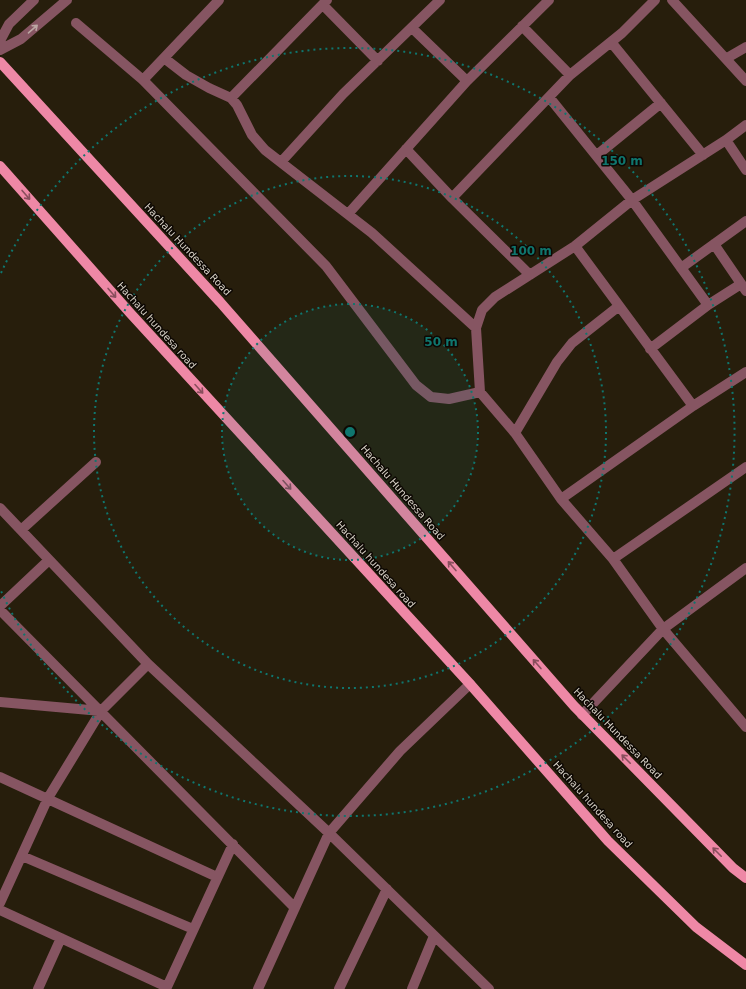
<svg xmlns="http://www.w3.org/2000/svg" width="746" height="989" font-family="'DejaVu Sans',sans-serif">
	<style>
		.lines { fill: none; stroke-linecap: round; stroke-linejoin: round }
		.minor { stroke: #865562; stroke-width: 10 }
		.major { stroke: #ee88a6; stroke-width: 10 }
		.oneway { stroke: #bba6a3 }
		.oneway2 { stroke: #894e5d }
		.ring { fill: none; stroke: #0f766e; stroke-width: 2; stroke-dasharray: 2 4 }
		.labels { text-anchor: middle; stroke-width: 3; stroke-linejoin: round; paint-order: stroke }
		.street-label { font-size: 10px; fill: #d7d1c6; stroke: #0d0803 }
		.centre { fill: #0f766e; stroke: #0d0803; stroke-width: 2 }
		.ring-label { font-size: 12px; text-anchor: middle; font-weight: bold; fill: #0f766e; stroke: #0d0803; stroke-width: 3; stroke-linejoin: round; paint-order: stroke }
	</style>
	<rect width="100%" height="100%" fill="#271e0c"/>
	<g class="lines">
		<path class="minor" d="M 672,0 L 746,81
			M 323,5 L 378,61
			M 76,23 L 143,80 L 326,266 L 416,385 L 431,397 L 449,399 L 480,392 L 515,433 L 561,499 L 613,559 L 663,629 L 746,727
			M 522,26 L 570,75
			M 412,28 L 467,81
			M 0,41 L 9,24 L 34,0
			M 611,42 L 703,155
			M 0,50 L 21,39 L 67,0
			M 164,58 L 186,75 L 209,88 L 231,98 L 237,105 L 252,135 L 265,150 L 372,233 L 476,328
			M 727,58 L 746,47
			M 143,80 L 219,0
			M 549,97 L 632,200 L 708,305
			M 231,98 L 327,0
			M 726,140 L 746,170
			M 406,149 L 452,198
			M 597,155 L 661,103
			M 281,162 L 343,94 L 440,0
			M 348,214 L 467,81 L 549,0
			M 714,244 L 746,291
			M 575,246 L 693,406
			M 681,268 L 746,221
			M 530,275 L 452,198 L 570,75 L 622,33 L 655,0
			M 650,349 L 708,305 L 741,284
			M 480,392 L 476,328 L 482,310 L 495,297 L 575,246 L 632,200 L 726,140 L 746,125
			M 515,433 L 557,362 L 572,343 L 619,306
			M 561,499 L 693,406 L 746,372
			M 0,508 L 148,664 L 329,833 L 489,989
			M 21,530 L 96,462
			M 613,559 L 746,467
			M 0,606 L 49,560
			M 0,610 L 295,908
			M 0,702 L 101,711
			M 582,715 L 663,629 L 746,568
			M 0,777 L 217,877
			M 22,856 L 193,929
			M 0,903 L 48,798 L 101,711 L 148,664
			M 0,910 L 167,987
			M 38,989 L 61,938
			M 166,989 L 233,844
			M 258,989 L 329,833 L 400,751 L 470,684
			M 339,989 L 387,889
			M 412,989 L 434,936"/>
		<path class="major" d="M 0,62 L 220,302 L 574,706 L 733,868 L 746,878
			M 0,166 L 131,314 L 470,684 L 608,841 L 696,927 L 746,965"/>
	</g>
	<defs><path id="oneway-shaft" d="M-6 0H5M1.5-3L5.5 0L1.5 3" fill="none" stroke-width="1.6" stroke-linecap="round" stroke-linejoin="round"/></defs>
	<use class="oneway" href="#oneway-shaft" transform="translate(33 29) rotate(-41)"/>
	<g class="oneway2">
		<use href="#oneway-shaft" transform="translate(26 195) rotate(49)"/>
		<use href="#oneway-shaft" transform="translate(112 293) rotate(49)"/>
		<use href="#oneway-shaft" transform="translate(199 389) rotate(48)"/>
		<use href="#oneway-shaft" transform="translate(287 485) rotate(48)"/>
		<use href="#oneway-shaft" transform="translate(452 566) rotate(-131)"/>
		<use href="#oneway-shaft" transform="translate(537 664) rotate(-131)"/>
		<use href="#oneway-shaft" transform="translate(626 759) rotate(-135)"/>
		<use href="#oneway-shaft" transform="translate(717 852) rotate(-135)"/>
	</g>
	<circle cx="350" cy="432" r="128" fill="#0f766e" fill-opacity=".12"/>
	<g class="ring">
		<circle cx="350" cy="432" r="128"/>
		<circle cx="350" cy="432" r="256"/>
		<path d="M1 273A384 384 0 1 1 1 591"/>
	</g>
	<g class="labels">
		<g class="street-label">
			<text transform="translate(188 249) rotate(47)" y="4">Hachalu Hundessa Road</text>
			<text transform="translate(157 325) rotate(48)" y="4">Hachalu hundesa road</text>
			<text transform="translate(403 492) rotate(49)" y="4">Hachalu Hundessa Road</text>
			<text transform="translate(376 564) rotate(48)" y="4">Hachalu hundesa road</text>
			<text transform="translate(618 733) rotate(46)" y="4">Hachalu Hundessa Road</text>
			<text transform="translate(593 804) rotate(48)" y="4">Hachalu hundesa road</text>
		</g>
	</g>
	<circle cx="350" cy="432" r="6" class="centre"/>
	<g class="ring-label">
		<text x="622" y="165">150 m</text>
		<text x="531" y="255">100 m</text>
		<text x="441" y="346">50 m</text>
	</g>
</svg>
